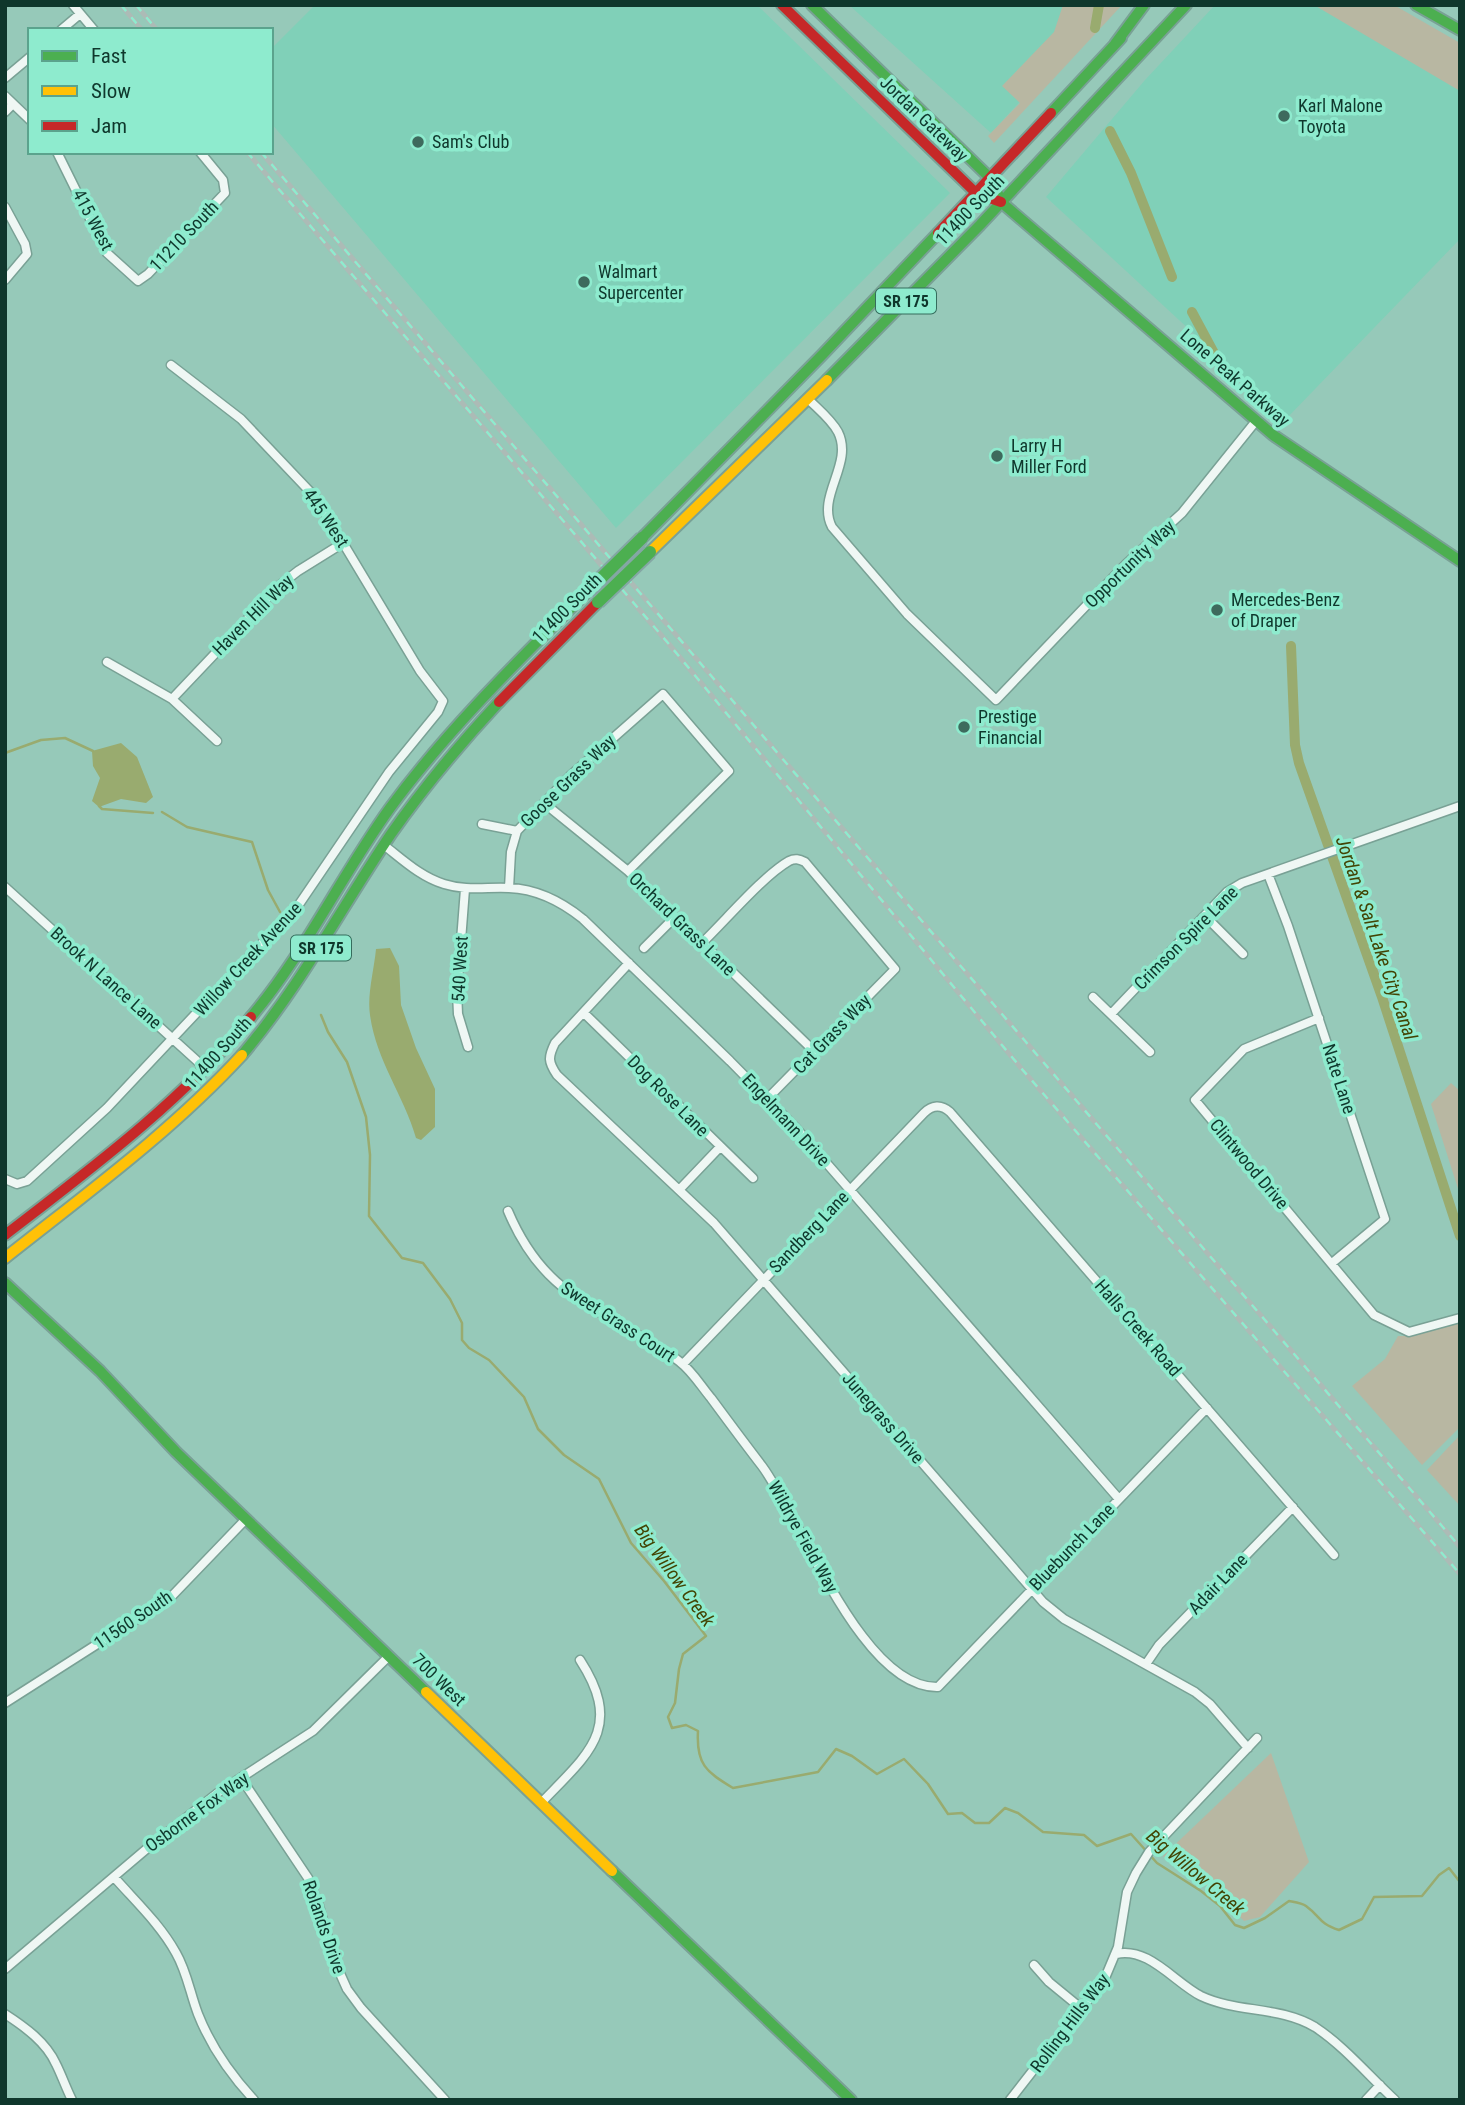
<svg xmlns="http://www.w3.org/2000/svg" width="1465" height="2105" font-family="'Roboto Condensed',sans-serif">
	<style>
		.built { fill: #80d0b8 }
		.green { fill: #b8b7a2 }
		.water { fill: #99ab6f }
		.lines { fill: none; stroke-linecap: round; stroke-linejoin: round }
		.stream { stroke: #99ab6f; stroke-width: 2.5 }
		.canal { stroke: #99ab6f; stroke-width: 10 }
		.street-casing { stroke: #79a195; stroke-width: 11 }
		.fast-casing { stroke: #79a195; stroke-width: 14 }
		.slow-casing { stroke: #79a195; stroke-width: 14 }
		.jam-casing { stroke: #79a195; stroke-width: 14 }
		.street { stroke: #eff7f4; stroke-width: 8 }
		.fast { stroke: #4caf50; stroke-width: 10 }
		.slow { stroke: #ffc107; stroke-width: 10 }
		.jam { stroke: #c62828; stroke-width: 10 }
		.rail-casing { stroke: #acbbb6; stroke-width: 5 }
		.rail { stroke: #8eebce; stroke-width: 2.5; stroke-dasharray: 8; stroke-linecap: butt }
		.fast-bridge-casing { stroke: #84a7a4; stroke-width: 16; stroke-linecap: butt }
		.fast-bridge { stroke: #4caf50; stroke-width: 12 }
		.poi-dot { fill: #3e6a5d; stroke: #8eebce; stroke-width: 2.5 }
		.labels { text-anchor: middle; stroke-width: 7; stroke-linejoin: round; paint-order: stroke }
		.shield { fill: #8eebce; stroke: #356d5d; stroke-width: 2 }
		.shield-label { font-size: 16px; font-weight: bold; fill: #0f372c }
		.poi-label { font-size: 18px; fill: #0f372c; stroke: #8eebce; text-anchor: start }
		.street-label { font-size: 18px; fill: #0f372c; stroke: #8eebce }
		.water-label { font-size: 19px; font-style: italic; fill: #424404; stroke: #8eebce }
	</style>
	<rect width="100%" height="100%" fill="#96c9b9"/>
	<path class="built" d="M 315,5 L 757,5 L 950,193 L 616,528 L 271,123 L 271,49 Z
		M 849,5 L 1063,5 L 1041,79 L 991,133 Z
		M 1215,5 L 1337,5 L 1460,85 L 1460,239 L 1286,419 L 1046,197 L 1145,80 Z"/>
	<path class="green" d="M 1063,5 L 1122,5 L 994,143 L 988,136 L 1020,103 L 1002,86 L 1054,32 Z
		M 1314,5 L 1394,5 L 1460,43 L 1460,91 Z
		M 1451,1083 L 1460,1091 L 1460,1195 L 1431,1104 Z
		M 1460,1321 L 1460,1427 L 1422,1465 L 1352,1386 L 1385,1359 L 1398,1336 L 1413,1336 Z
		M 1460,1435 L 1460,1506 L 1427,1470 Z
		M 1271,1753 L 1309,1862 L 1260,1917 L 1244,1921 L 1213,1890 L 1185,1875 L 1163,1856 Z"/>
	<path class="water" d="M 121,743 L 137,757 L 153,797 L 146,803 L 121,799 L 99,807 L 92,801 L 100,778 L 93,766 L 92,751 Z
		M 390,948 L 399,966 L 401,1005 L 416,1048 L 435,1089 L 435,1127 L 421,1140 L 416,1138 C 404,1096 376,1060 370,1015 C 367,995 374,970 376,949 Z"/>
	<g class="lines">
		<path class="stream" d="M 5,753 L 41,740 L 65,738 L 93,751
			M 99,806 L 102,809 L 153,813
			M 162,812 L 187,827 L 252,842 L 268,890 L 280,912
			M 321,1015 L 328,1032 L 347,1062 L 366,1117 L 370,1155 L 369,1216 L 402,1258 L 423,1263 L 450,1299 L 462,1323 L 462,1340 L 469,1348 L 489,1360 L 524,1397 L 538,1429 L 564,1455 L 599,1479 L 631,1543 L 664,1581 L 706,1636 L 683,1654 L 679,1669 L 675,1703 L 668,1717 L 672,1728 L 686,1725 L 698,1731 C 696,1764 706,1772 733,1788 L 818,1772 L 836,1749 L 852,1756 L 877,1774 L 904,1759 L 928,1784 L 948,1814 L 962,1813 L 975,1823 L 989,1823 L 1005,1808 L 1018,1813 L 1043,1832 L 1084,1835 L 1097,1846 L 1131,1834 L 1157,1863 L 1201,1891 L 1220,1906 L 1235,1925 L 1244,1928 L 1265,1918 L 1289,1901 C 1294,1902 1302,1903 1306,1906 C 1321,1917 1318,1923 1339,1930 L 1362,1919 L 1374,1897 L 1422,1896 L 1439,1875 L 1449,1868 L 1460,1882"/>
		<path class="canal" d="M 1095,28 L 1099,5
			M 1110,131 L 1131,173 L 1172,277
			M 1192,312 L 1221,366
			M 1291,646 L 1295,745 L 1299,763 L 1382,997 L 1460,1236"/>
		<g class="street-casing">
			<path id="street" d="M 73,5 L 94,30
				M 61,30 L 80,14
				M 5,78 L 30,57
				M 5,96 L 30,120
				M 5,112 L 13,104
				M 57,152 L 107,253 L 138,281 L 148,274 L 225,193 L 223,180 L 200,152
				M 5,207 L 25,244 L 27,254 L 5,280
				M 808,399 C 818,409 831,419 838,432 C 854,464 816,496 832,527 L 907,614 L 996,700 L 1126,564 L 1182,513 L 1256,421
				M 107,662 L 172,699 L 217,741
				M 172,699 L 280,585 L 298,571 L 343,543
				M 544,803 L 628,871 L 815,1052
				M 482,824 L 517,831
				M 385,846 C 403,860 421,877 444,884 C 466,891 486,887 509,888 C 537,889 562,902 583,919 L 730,1061 L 796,1128 L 1119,1499
				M 1268,874 L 1288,926 L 1385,1219 L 1332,1263
				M 5,887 L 206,1069
				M 509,888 L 511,852 L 517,831 L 570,776 L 663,694 L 729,771 L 628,871
				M 465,889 L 457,992 L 458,1014 L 468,1047
				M 1205,916 L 1243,954
				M 702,943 C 725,921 763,876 789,861 C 795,858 799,859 805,862 L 895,969 L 768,1098
				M 644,948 L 675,917
				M 629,963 L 555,1043 C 548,1057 548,1062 557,1075 L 714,1223 L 1043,1602 L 1064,1619 L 1195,1692 L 1210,1704 L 1248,1748
				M 1093,997 L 1150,1052
				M 584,1013 L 753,1178
				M 1111,1014 L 1227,892 L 1242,883 L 1460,806
				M 1319,1018 L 1244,1049 L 1195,1100 L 1374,1315 L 1409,1332 L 1460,1318
				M 5,1179 L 17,1184 L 27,1181 L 107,1108 L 300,903 L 389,772 L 438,712 L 443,701 L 420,671 L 316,498 L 241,419 L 171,365
				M 679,1190 L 720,1147
				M 508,1211 C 538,1282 577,1299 640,1336 C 653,1344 668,1352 680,1362 C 692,1371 701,1386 711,1398 C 728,1421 745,1444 762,1466 C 802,1520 862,1689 938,1687 L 1207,1408
				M 683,1364 L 924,1113 C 932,1105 941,1104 950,1112 L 1334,1555
				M 1146,1664 L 1159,1645 L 1293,1507
				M 5,1703 L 171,1597 L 246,1519
				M 241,1778 L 308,1878 L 319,1906 L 334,1960 L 347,1989 L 361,2008 L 445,2100
				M 542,1802 C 589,1753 624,1728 580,1660
				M 114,1877 C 135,1901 160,1924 176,1953 C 187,1972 190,1993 198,2014 C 211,2047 230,2074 254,2100
				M 1116,1954 C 1148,1946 1175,1983 1201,1996 C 1237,2013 1280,2006 1315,2027 C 1344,2046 1369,2076 1395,2100
				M 1034,1965 L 1049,1982 L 1082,2009
				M 5,1969 L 150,1846 L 219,1792 L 313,1731 L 389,1656
				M 5,2014 C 25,2027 46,2042 56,2064 C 62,2076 66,2088 72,2100
				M 1010,2100 L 1105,1978 L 1118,1947 L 1127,1892 L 1136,1873 L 1149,1852 L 1257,1738
				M 1366,2100 L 1380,2085"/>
		</g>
		<g class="fast-casing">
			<path id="fast" d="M 812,5 L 990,178 L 1002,202
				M 1416,5 L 1460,30
				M 1115,44 L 1144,5
				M 1051,113 L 1121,38
				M 1001,202 L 1273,435 L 1460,561
				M 827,380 L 980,225 L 1186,5
				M 642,538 L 823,354 L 938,233
				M 251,1017 C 305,953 341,876 390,808 C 448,729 519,660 588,591
				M 242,1055 C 300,987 341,908 391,834 C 424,787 460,744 499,702
				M 5,1283 L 100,1371 L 176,1452 L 426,1692
				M 612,1871 L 851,2100"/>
		</g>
		<g class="slow-casing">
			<path id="slow" d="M 650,552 L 827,380
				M 5,1258 C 87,1193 171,1132 242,1055
				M 426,1692 L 612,1871"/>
		</g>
		<g class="jam-casing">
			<path id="jam" d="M 782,5 L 976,193 L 1001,202
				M 938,233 L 1051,113
				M 499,702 L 598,602
				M 5,1235 C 92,1168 181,1102 251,1017"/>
		</g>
		<use href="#street" class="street"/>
		<use href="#fast" class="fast"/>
		<use href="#slow" class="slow"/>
		<use href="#jam" class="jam"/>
		<g class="rail-casing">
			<path id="rail" d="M 121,5 L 142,30
				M 136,5 L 157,30
				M 247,152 L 668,643 L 1021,1068 L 1460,1574
				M 261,152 L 1460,1547"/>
		</g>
		<use href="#rail" class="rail"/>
		<g class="fast-bridge-casing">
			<path id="fast-bridge" d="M 588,591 L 642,538
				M 598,602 L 650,552"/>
		</g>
		<use href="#fast-bridge" class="fast-bridge"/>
	</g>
	<g class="poi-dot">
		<circle cx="1284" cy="116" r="7"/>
		<circle cx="418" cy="142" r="7"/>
		<circle cx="584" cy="282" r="7"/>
		<circle cx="997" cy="456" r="7"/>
		<circle cx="1217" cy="610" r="7"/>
		<circle cx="964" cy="727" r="7"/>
	</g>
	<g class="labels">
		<g class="shield">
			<rect x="876" y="288.5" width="60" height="25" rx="5"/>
			<rect x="291" y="935.5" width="60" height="25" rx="5"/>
		</g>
		<g class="shield-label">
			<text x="906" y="307">SR 175</text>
			<text x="321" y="954">SR 175</text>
		</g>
		<g class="poi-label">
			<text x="1298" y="112">Karl Malone<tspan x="1298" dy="21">Toyota</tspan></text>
			<text x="432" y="148">Sam's Club</text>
			<text x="598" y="278">Walmart<tspan x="598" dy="21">Supercenter</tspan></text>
			<text x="1011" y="452">Larry H<tspan x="1011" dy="21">Miller Ford</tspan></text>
			<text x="1231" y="606">Mercedes-Benz<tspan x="1231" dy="21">of Draper</tspan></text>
			<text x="978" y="723">Prestige<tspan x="978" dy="21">Financial</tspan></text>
		</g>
		<g class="street-label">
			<text transform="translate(924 119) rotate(44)" y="6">Jordan Gateway</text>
			<text transform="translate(970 210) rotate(-46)" y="6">11400 South</text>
			<text transform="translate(93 220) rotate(62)" y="6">415 West</text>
			<text transform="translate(184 236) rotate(-46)" y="6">11210 South</text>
			<text transform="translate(1235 378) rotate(41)" y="6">Lone Peak Parkway</text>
			<text transform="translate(326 518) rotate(56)" y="6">445 West</text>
			<text transform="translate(1130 564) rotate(-44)" y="6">Opportunity Way</text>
			<text transform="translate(567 608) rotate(-45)" y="6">11400 South</text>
			<text transform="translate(253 615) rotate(-45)" y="6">Haven Hill Way</text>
			<text transform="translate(568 781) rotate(-44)" y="6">Goose Grass Way</text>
			<text transform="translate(682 924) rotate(44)" y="6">Orchard Grass Lane</text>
			<text transform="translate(1186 938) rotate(-45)" y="6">Crimson Spire Lane</text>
			<text transform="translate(248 959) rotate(-47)" y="6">Willow Creek Avenue</text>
			<text transform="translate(460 969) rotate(-87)" y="6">540 West</text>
			<text transform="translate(106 978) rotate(42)" y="6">Brook N Lance Lane</text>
			<text transform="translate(832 1034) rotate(-46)" y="6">Cat Grass Way</text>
			<text transform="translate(218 1053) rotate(-48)" y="6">11400 South</text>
			<text transform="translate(1339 1079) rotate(72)" y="6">Nate Lane</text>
			<text transform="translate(668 1096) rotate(45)" y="6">Dog Rose Lane</text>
			<text transform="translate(786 1120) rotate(47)" y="6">Engelmann Drive</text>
			<text transform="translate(1249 1164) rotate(50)" y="6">Clintwood Drive</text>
			<text transform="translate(809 1232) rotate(-46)" y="6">Sandberg Lane</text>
			<text transform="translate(618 1322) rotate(33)" y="6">Sweet Grass Court</text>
			<text transform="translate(1138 1328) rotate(49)" y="6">Halls Creek Road</text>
			<text transform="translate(883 1418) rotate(49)" y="6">Junegrass Drive</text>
			<text transform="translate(803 1537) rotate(61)" y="6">Wildrye Field Way</text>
			<text transform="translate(1072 1547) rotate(-46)" y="6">Bluebunch Lane</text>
			<text transform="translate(1218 1584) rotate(-46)" y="6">Adair Lane</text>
			<text transform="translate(133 1620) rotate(-34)" y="6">11560 South</text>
			<text transform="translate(439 1680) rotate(44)" y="6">700 West</text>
			<text transform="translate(197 1812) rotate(-36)" y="6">Osborne Fox Way</text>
			<text transform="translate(324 1927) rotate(71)" y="6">Rolands Drive</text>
			<text transform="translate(1070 2023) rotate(-53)" y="6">Rolling Hills Way</text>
		</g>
		<g class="water-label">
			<text transform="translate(1377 938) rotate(71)" y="7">Jordan &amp; Salt Lake City Canal</text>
			<text transform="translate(675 1575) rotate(54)" y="7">Big Willow Creek</text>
			<text transform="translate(1196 1872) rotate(40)" y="7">Big Willow Creek</text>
		</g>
	</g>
	<rect width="1465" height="2105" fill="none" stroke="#0f372c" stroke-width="14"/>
	<rect x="28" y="28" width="245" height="126" fill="#8eebce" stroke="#5ba38d" stroke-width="2"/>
	<rect x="42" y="51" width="35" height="10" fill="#4caf50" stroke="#5ba38d" stroke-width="2"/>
	<text x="91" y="63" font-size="21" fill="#0f372c">Fast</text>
	<rect x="42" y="86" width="35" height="10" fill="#ffc107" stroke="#5ba38d" stroke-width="2"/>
	<text x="91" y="98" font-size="21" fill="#0f372c">Slow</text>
	<rect x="42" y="121" width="35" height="10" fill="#c62828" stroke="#5ba38d" stroke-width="2"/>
	<text x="91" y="133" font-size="21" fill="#0f372c">Jam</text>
</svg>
